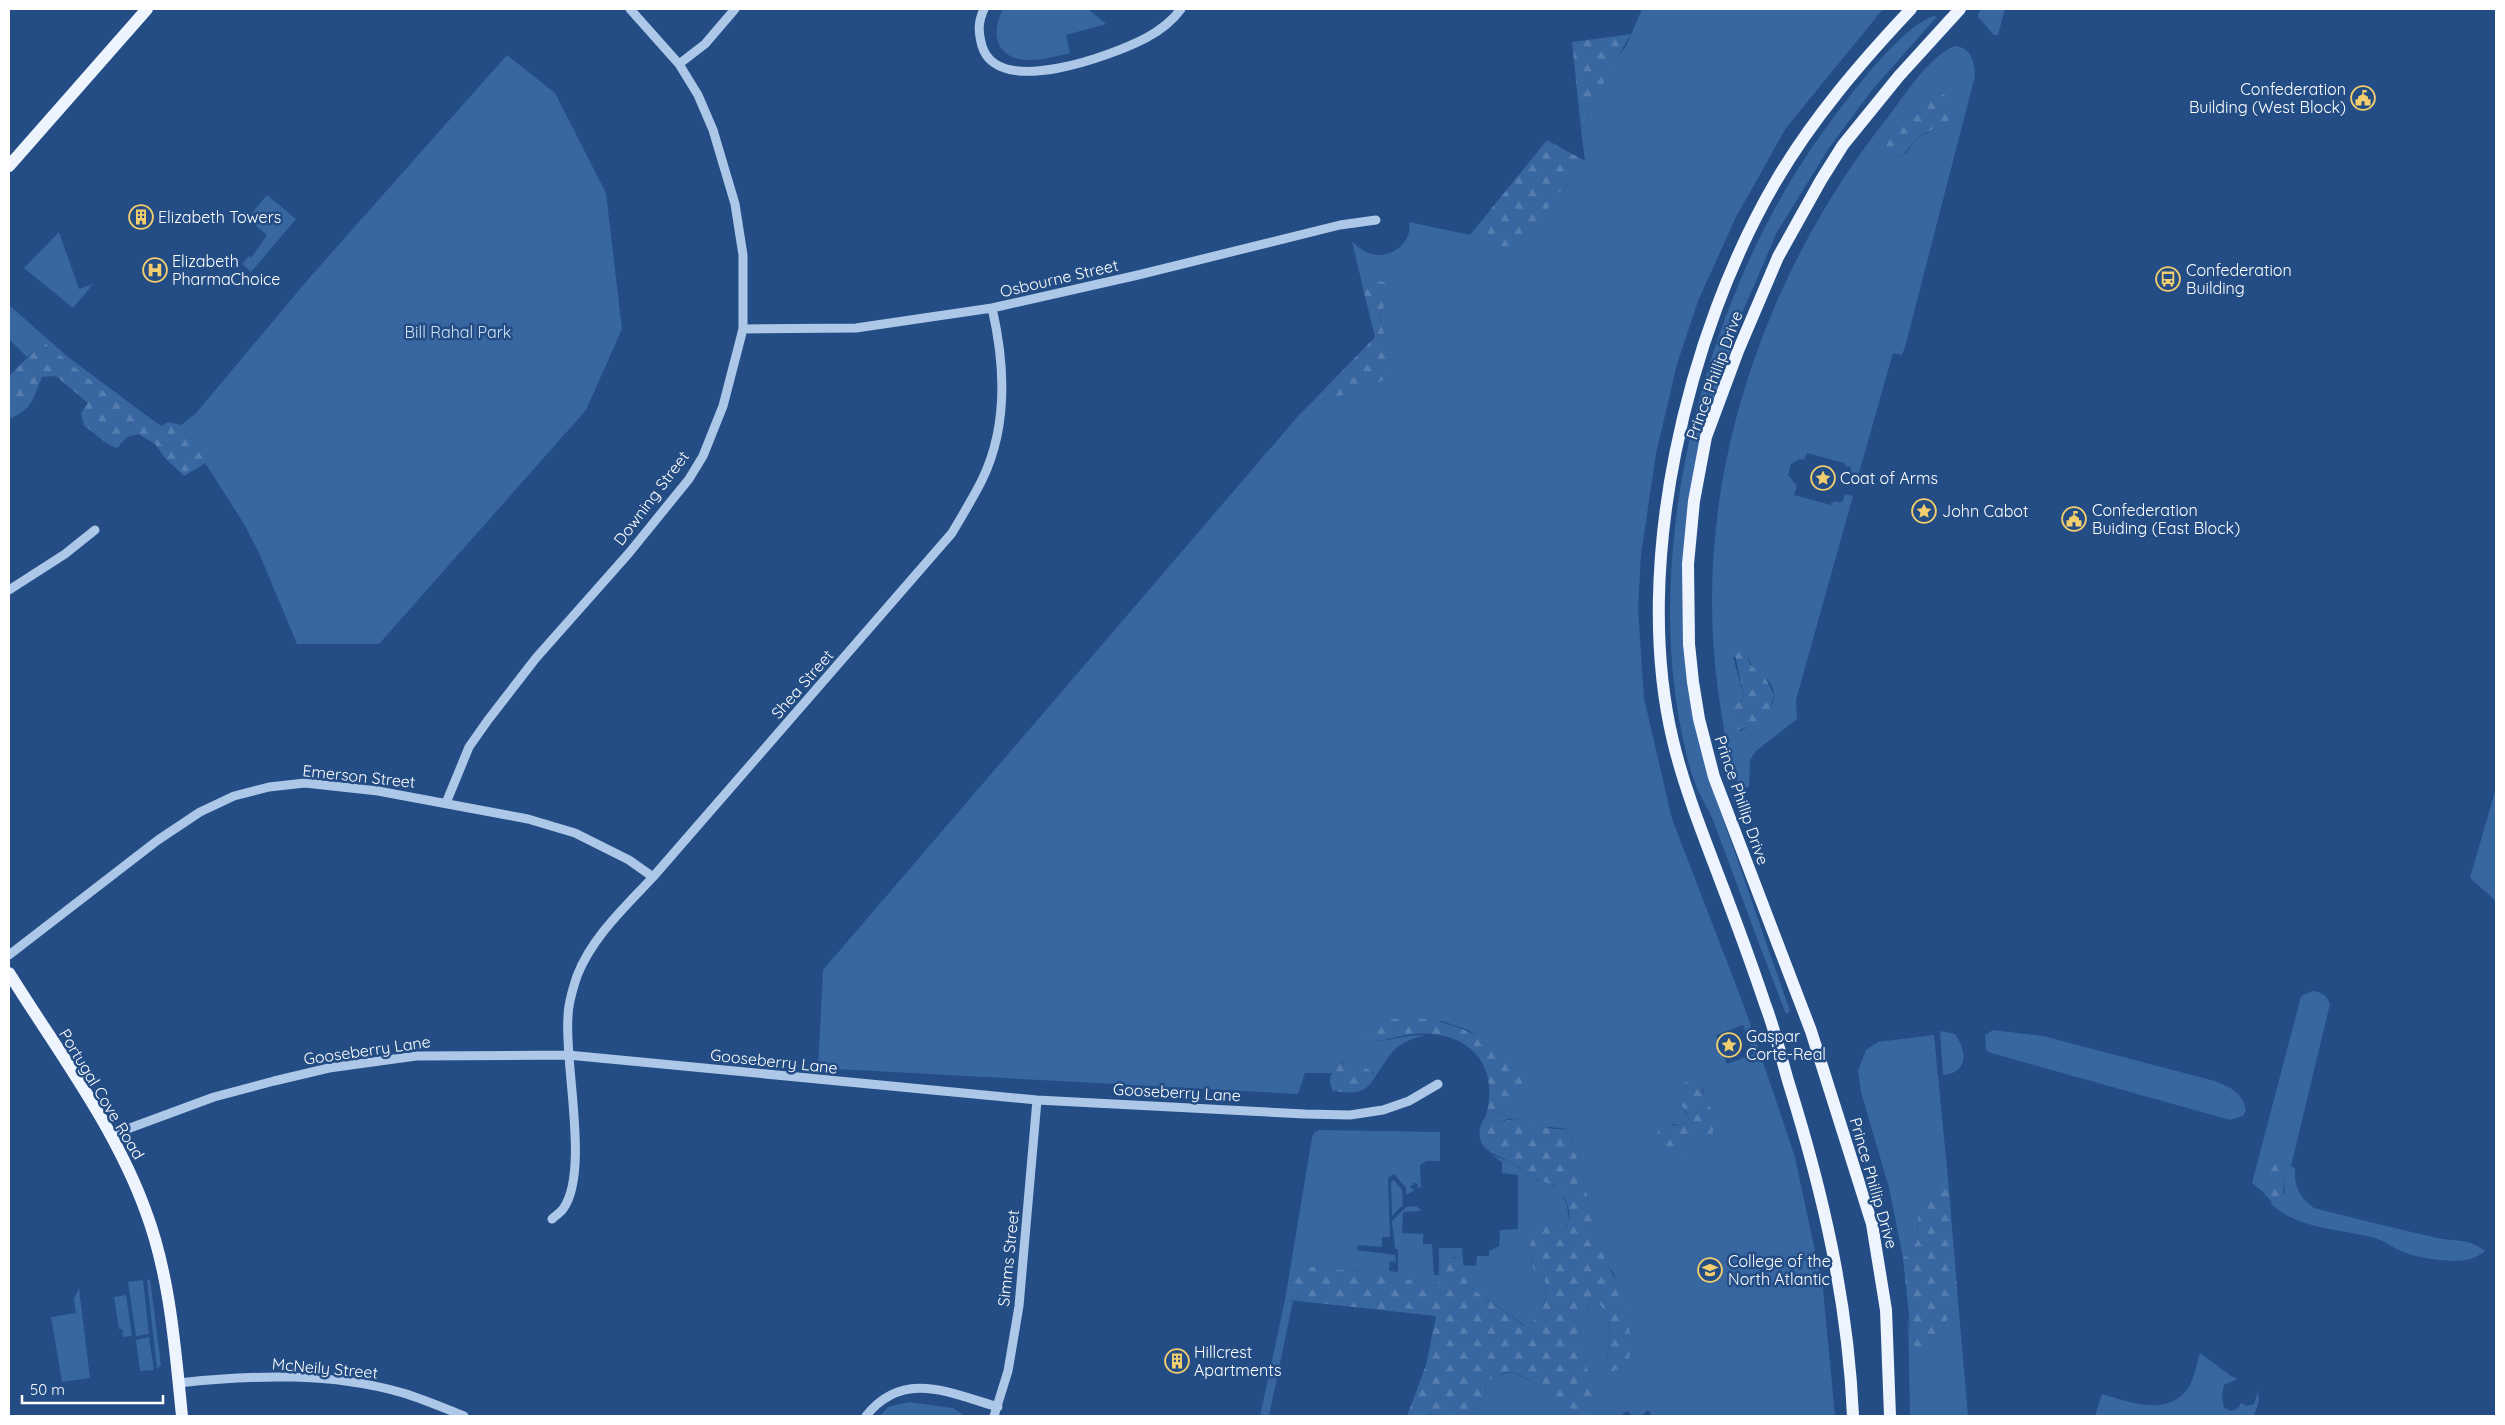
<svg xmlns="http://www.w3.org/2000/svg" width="2505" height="1425" font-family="Quicksand,sans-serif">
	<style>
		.green { fill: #3766a1; fill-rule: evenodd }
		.forest { fill: url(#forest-firs) }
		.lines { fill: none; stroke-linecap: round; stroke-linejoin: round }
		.minor { stroke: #acc7e8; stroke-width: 9 }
		.major { stroke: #eef4fe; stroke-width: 12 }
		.labels { text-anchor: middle; stroke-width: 5; stroke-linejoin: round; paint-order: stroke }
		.poi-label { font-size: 16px; fill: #fff; stroke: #234d84; text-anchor: start }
		.street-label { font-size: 16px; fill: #fff; stroke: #234d84 }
		.park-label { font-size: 16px; fill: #d0e1f6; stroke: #234d84 }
	</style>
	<defs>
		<pattern id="forest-firs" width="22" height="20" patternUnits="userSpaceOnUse" patternTransform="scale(1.25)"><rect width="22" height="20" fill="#3766a1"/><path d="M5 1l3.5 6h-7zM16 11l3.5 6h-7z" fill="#557daf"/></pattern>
	</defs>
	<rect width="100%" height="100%" fill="#234d84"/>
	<path class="green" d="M 1003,9 L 1088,9 L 1106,24 L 1066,35 L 1070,53 C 1057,56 1044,60 1031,60 C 997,61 989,35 1003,9 Z
		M 1642,9 L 1883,9 L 1786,128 L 1736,217 L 1698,301 L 1677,364 L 1656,454 L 1641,555 L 1638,609 L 1644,698 L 1672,819 L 1744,1006 L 1795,1157 L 1823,1289 L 1835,1416 L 1652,1416 L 1648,1410 L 1641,1416 L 1633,1416 L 1627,1411 L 1620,1416 L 1592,1416 L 1594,1385 L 1587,1373 L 1584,1361 L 1584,1340 L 1579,1332 L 1592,1297 C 1616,1317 1611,1340 1604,1368 L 1609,1372 L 1626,1365 L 1614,1274 L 1605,1261 L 1569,1129 L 1537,1126 L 1524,1118 L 1508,1119 L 1494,1124 L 1481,1124 L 1486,1116 L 1505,1112 L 1517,1103 L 1504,1055 L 1468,1030 L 1442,1021 L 1370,1042 C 1389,1041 1407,1034 1426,1035 C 1394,1043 1393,1051 1375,1077 L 1373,1072 L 1344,1066 L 1342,1060 L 1331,1073 L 1305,1073 L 1298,1094 L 818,1068 L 823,970 L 1298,416 L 1312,402 L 1344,395 L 1393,377 L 1380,314 L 1390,295 L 1371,281 L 1362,284 L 1352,241 C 1358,247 1363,252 1372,254 C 1392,259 1413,242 1409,222 L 1470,235 L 1488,244 L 1546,210 L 1554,195 L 1565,188 L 1585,161 L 1581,129 L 1590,106 L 1612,65 L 1626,46 ZM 1743,1025 L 1754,1054 L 1727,1064 L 1716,1035 ZM 1703,1088 L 1704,1101 L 1708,1108 L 1695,1135 L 1687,1134 L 1685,1143 L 1672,1124 L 1681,1125 L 1689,1119 L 1684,1111 Z
		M 1982,9 L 2005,9 L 1998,35 L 1994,35 L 1978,17 L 1978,14 Z
		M 1934,16 L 1937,17 L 1934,20 L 1872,90 L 1829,148 L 1777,232 L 1740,318 L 1705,433 L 1683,604 L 1717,801 L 1790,1011 L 1786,1014 C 1761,950 1738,887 1714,823 C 1709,809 1700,797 1695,783 C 1691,773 1688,762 1686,752 C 1639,562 1701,312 1809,152 C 1833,118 1896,28 1934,16 Z
		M 1954,46 C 1972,47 1974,62 1975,76 L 1905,347 L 1902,355 L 1893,353 L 1857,480 L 1849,477 L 1851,470 L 1850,466 L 1847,467 L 1844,463 L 1807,453 L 1804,460 L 1800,459 L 1791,464 L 1788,475 L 1797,486 L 1794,495 L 1831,505 L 1832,502 L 1838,501 L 1839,503 L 1843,501 L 1845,494 L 1853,496 L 1796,700 L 1797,719 L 1756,751 L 1750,760 L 1749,787 L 1741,789 C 1730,770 1721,714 1718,690 C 1690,487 1762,275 1888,117 C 1907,92 1926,60 1954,46 ZM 1942,94 L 1950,103 L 1937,128 L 1917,138 L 1906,153 L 1896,157 L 1885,148 C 1893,125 1899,128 1917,114 C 1926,107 1933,100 1942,94 ZM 1733,657 L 1748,657 C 1752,673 1774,676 1774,696 C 1774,704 1767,710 1767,718 L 1740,731 L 1731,705 L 1742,701 L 1744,696 Z
		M 507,55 L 555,93 L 606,193 L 622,329 L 586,410 L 379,644 L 297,644 L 259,553 L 244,524 L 181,425 L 196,413 L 311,276 Z
		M 267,195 L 296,219 L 251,272 L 242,264 L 249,256 L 251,258 L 267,235 L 247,219 Z
		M 59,232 L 79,289 L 93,284 L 73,308 L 24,268 Z
		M 9,305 L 68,357 L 162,427 L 109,395 L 46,344 L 37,348 L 27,357 L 9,339 Z
		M 2496,788 L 2496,901 L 2470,878 Z
		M 2312,991 C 2321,991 2327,996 2330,1004 L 2291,1166 L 2295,1168 C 2294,1185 2299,1198 2314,1208 C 2355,1218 2397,1229 2438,1238 C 2458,1242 2468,1238 2485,1251 L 2483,1253 C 2479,1255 2474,1258 2470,1259 C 2454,1264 2414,1258 2399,1250 C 2390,1246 2384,1241 2375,1238 C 2338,1228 2298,1230 2269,1202 L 2273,1204 L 2285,1193 L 2283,1180 L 2287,1159 L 2280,1157 L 2268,1170 L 2263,1192 L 2252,1183 L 2299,1004 L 2301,996 Z
		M 1993,1030 L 2043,1036 L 2211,1080 C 2228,1086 2242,1091 2246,1110 L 2243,1116 L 2230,1120 L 1991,1053 L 1986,1050 L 1985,1035 Z
		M 1940,1031 L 1955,1034 C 1967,1051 1969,1073 1943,1075 Z
		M 1934,1035 L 1948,1178 L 1944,1177 L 1918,1207 L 1917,1242 L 1903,1258 L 1889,1188 L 1861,1092 L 1858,1071 L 1866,1050 L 1878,1042 Z
		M 1319,1130 L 1440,1132 L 1440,1161 L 1427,1161 L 1420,1165 L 1421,1187 L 1417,1188 L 1418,1184 L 1414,1183 L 1410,1187 L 1415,1190 L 1406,1195 L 1406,1188 L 1394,1174 L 1388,1178 L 1390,1237 L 1382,1237 L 1382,1247 L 1358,1245 L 1357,1250 L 1395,1255 L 1396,1262 L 1390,1261 L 1389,1271 L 1398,1272 L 1398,1250 L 1395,1248 L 1392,1221 L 1406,1207 L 1417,1206 L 1421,1211 L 1403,1212 L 1402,1233 L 1423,1234 L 1423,1244 L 1432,1244 L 1434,1275 L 1439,1275 L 1439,1285 L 1381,1274 L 1296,1265 L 1289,1300 L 1293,1301 L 1269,1416 L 1260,1416 L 1285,1300 L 1312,1138 L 1314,1133 Z
		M 1490,1154 L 1513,1163 L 1536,1180 L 1548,1183 L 1560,1189 L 1567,1205 L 1569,1221 L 1563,1232 L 1552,1226 L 1530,1245 L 1533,1269 L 1544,1277 C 1549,1296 1544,1318 1526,1326 L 1467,1285 L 1469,1279 L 1466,1265 L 1476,1266 L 1477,1256 L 1489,1256 L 1489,1251 L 1499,1246 L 1500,1230 L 1518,1229 L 1518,1175 L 1502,1173 L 1502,1162 Z
		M 1394,1180 L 1402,1190 L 1403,1205 L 1392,1216 L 1391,1182 Z
		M 1439,1248 L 1462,1248 L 1463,1259 L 1452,1257 L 1439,1266 Z
		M 150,1279 L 161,1365 L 157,1369 L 147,1280 Z
		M 143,1280 L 149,1334 L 136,1336 L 128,1282 Z
		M 79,1288 L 90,1378 L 62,1382 L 51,1317 L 76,1313 L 74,1299 Z
		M 126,1295 L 132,1336 L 123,1337 L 122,1329 L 119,1329 L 114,1297 Z
		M 1958,1300 L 1968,1416 L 1910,1416 L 1908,1317 L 1911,1334 L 1939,1335 Z
		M 149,1337 L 154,1370 L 140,1371 L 136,1340 Z
		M 2200,1353 L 2231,1376 L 2238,1379 L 2224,1385 L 2222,1397 L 2224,1408 L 2232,1411 L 2238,1408 L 2241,1403 L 2247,1406 L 2254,1404 L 2258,1391 L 2259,1401 L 2254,1416 L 2095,1416 L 2102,1394 C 2127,1401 2162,1416 2184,1393 C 2194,1384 2196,1365 2200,1353 Z
		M 1512,1372 C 1527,1378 1572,1401 1577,1416 L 1473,1416 L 1485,1395 L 1486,1382 L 1496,1376 Z
		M 909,1402 L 953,1408 L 965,1416 L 880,1416 L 888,1407 Z"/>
	<path class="forest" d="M 1631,34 L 1590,106 L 1581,129 L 1572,42 Z
		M 1938,93 C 1957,96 1953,114 1945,126 C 1935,129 1924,132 1916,139 C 1908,148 1902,161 1888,156 L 1885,148 L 1892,130 L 1917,114 Z
		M 1547,140 L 1585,161 L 1565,188 L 1554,196 L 1537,231 L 1522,246 L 1507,248 L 1488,244 L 1470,235 Z
		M 1371,281 L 1387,282 L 1390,295 L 1380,314 L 1393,377 L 1344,395 L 1312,402 L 1375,337 L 1362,284 Z
		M 46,344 L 109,395 L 162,426 L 168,422 L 181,425 L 206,463 L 184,476 L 166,459 L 155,444 L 138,434 L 127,437 L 117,448 C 104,444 96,433 84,426 L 81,413 L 88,403 L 56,376 L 42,377 C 32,400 34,408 9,419 L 9,376 L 37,348 Z
		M 1739,648 L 1744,649 L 1750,664 L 1765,677 L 1774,695 L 1767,718 L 1762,723 C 1750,724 1742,732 1730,729 L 1727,715 L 1731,705 L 1742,701 L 1744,696 L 1734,650 Z
		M 1420,1018 C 1469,1026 1489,1040 1524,1073 L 1517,1103 L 1505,1112 L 1486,1116 C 1501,1061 1465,1029 1412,1034 C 1397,1036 1384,1041 1370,1042 L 1364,1034 L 1368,1023 L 1391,1019 Z
		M 1341,1060 L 1344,1066 C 1357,1066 1369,1065 1375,1077 C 1364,1096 1352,1093 1333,1091 C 1326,1078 1333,1070 1341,1060 Z
		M 1689,1079 L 1696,1080 C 1706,1092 1702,1104 1716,1112 L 1712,1136 L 1687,1135 L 1682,1154 L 1668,1157 L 1659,1150 L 1655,1138 L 1661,1126 L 1681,1125 L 1689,1119 L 1681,1103 L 1681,1087 Z
		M 1524,1118 C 1538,1127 1552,1130 1569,1129 L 1605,1260 C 1618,1282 1631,1321 1631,1347 C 1631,1353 1628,1360 1626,1365 L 1609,1373 L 1604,1368 C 1611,1342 1616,1316 1592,1297 L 1579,1332 L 1584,1340 L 1584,1361 L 1598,1397 L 1592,1416 L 1577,1416 C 1574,1406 1523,1373 1511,1372 C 1503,1372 1493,1378 1486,1382 L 1485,1395 L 1473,1416 L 1437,1416 L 1431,1414 L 1427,1416 L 1407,1416 L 1426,1365 L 1436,1316 L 1288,1300 L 1296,1265 L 1381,1274 L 1439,1285 L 1439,1266 L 1446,1257 L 1463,1259 L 1463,1265 L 1468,1267 L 1469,1279 L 1467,1285 L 1525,1326 C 1545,1318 1549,1295 1544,1277 L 1533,1269 L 1530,1245 L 1537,1226 L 1552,1226 L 1563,1231 C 1565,1229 1568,1224 1569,1221 C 1571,1213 1565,1194 1559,1189 C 1553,1183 1545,1183 1538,1180 C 1530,1178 1523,1169 1516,1165 C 1499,1154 1473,1153 1481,1124 C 1496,1124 1509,1119 1524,1118 Z
		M 2280,1157 L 2287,1159 L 2283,1180 L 2284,1199 L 2280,1203 L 2273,1204 L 2263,1192 L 2268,1170 Z
		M 1944,1177 L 1948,1178 L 1958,1300 L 1939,1335 L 1927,1347 L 1915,1350 L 1911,1334 L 1903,1258 L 1917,1242 L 1918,1207 Z"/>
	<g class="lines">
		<path class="minor" d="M 984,9 C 978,22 978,31 982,46 C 998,99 1113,55 1146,38 C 1159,31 1173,20 1181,9
			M 679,64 L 705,44 L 735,9
			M 743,329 L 856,328 L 992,308 L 1138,275 L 1340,225 L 1376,220
			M 9,590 L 65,554 L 95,530
			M 446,803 L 469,747 L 488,720 L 536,658 L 629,553 L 689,479 L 703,456 L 723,406 L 743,329 L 743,255 L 735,204 L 713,130 L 698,95 L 679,64 L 630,9
			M 9,955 L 158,840 L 200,812 L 234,796 L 269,787 L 305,783 L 378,791 L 528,819 L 575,833 L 629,860 L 653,877
			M 111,1135 L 214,1097 L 274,1081 L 329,1068 L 416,1056 L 568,1055 L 1037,1100 L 1305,1114 L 1350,1115 L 1383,1110 L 1409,1101 L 1438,1084
			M 552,1219 C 555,1216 560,1213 563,1209 C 590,1172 564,1064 568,1017 C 568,1004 573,988 577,976 C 592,937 626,906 653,877 L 952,533 C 962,516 973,498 982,480 C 1008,427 1005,364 992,308
			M 179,1383 C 252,1375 332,1372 403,1393 C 423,1399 444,1408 464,1416
			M 866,1416 C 903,1369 950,1393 998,1407
			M 994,1416 L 1008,1371 L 1019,1306 L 1037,1100"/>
		<path class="major" d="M 9,166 L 147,9
			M 9,973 C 57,1050 115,1126 146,1212 C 170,1276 175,1348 182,1416
			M 1853,1416 C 1848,1301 1823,1193 1789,1084 C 1781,1057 1775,1030 1765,1004 C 1751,962 1735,919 1719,877 C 1702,832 1684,787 1673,741 C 1631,567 1687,333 1776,181 C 1813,118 1861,62 1911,9
			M 1890,1416 L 1886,1310 L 1872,1224 L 1811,1031 L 1714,777 L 1699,719 L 1693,682 L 1689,644 L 1688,564 L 1694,501 L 1706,437 L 1738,351 L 1778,257 L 1821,180 L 1843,145 L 1899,76 L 1960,9"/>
	</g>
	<defs>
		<g id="civic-ring" transform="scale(1.25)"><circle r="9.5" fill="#234d84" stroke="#f3ce6e" stroke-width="1.5"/><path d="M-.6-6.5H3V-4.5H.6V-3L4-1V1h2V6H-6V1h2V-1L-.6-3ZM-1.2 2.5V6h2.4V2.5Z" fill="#f3ce6e"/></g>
		<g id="building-ring" transform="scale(1.25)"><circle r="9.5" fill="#234d84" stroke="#f3ce6e" stroke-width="1.5"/><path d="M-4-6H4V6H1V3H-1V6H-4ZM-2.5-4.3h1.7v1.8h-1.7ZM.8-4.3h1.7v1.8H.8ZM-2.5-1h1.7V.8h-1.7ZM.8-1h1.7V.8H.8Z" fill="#f3ce6e"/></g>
		<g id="hospital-ring" transform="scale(1.25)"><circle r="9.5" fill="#234d84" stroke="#f3ce6e" stroke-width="1.5"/><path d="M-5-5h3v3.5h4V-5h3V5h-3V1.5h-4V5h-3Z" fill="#f3ce6e"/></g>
		<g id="bus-ring" transform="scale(1.25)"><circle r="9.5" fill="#234d84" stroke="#f3ce6e" stroke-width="1.5"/><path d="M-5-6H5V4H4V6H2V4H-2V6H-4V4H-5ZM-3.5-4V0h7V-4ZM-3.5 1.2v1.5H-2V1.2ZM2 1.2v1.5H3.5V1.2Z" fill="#f3ce6e"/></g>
		<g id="sight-ring" transform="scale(1.25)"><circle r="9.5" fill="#234d84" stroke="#f3ce6e" stroke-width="1.5"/><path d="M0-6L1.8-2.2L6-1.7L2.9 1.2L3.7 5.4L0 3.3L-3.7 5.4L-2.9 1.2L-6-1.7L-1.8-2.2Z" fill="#f3ce6e"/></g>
		<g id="university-ring" transform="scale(1.25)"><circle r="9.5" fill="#234d84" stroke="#f3ce6e" stroke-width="1.5"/><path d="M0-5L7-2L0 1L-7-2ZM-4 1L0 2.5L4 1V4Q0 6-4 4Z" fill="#f3ce6e"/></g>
	</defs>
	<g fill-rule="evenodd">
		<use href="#civic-ring" x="2363" y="98"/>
		<use href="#building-ring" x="141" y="217"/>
		<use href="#hospital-ring" x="155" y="270"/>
		<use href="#bus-ring" x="2168" y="279"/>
		<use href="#sight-ring" x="1823" y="478"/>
		<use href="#sight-ring" x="1924" y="511"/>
		<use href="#civic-ring" x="2074" y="519"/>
		<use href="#sight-ring" x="1729" y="1045"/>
		<use href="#university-ring" x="1710" y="1270"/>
		<use href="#building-ring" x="1177" y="1361"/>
	</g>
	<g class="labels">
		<g class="poi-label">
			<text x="2346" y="95" text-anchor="end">Confederation<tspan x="2346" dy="18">Building (West Block)</tspan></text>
			<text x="158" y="223">Elizabeth Towers</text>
			<text x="172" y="267">Elizabeth<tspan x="172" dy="18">PharmaChoice</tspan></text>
			<text x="2186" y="276">Confederation<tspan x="2186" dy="18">Building</tspan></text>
			<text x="1840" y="484">Coat of Arms</text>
			<text x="2092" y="516">Confederation<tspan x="2092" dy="18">Buiding (East Block)</tspan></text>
			<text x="1942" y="517">John Cabot</text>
			<text x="1746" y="1042">Gaspar<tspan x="1746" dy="18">Corte-Real</tspan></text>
			<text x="1728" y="1267">College of the<tspan x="1728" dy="18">North Atlantic</tspan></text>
			<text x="1194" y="1358">Hillcrest<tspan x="1194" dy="18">Apartments</tspan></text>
		</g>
		<g class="street-label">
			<text transform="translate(1059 278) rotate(-13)" y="6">Osbourne Street</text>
			<text transform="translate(1714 375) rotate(-70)" y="6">Prince Phillip Drive</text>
			<text transform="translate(651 498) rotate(-53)" y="6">Downing Street</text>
			<text transform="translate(802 684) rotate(-49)" y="6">Shea Street</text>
			<text transform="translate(359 776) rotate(6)" y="6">Emerson Street</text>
			<text transform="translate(1742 800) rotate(71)" y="6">Prince Phillip Drive</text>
			<text transform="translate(367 1050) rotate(-8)" y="6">Gooseberry Lane</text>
			<text transform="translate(774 1061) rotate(6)" y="6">Gooseberry Lane</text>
			<text transform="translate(1177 1092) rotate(3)" y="6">Gooseberry Lane</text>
			<text transform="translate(102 1094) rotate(59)" y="6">Portugal Cove Road</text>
			<text transform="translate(1874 1183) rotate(74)" y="6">Prince Phillip Drive</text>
			<text transform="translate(1008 1258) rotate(-84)" y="6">Simms Street</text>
			<text transform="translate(325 1368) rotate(5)" y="6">McNeily Street</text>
		</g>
		<g class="park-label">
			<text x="458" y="338">Bill Rahal Park</text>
		</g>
	</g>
	<rect width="2505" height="1425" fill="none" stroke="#ffffff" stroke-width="20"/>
	<path d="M22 1395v8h141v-8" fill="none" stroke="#ffffff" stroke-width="2.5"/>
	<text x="30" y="1395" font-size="15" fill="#ffffff" stroke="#234d84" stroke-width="4" paint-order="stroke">50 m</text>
</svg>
